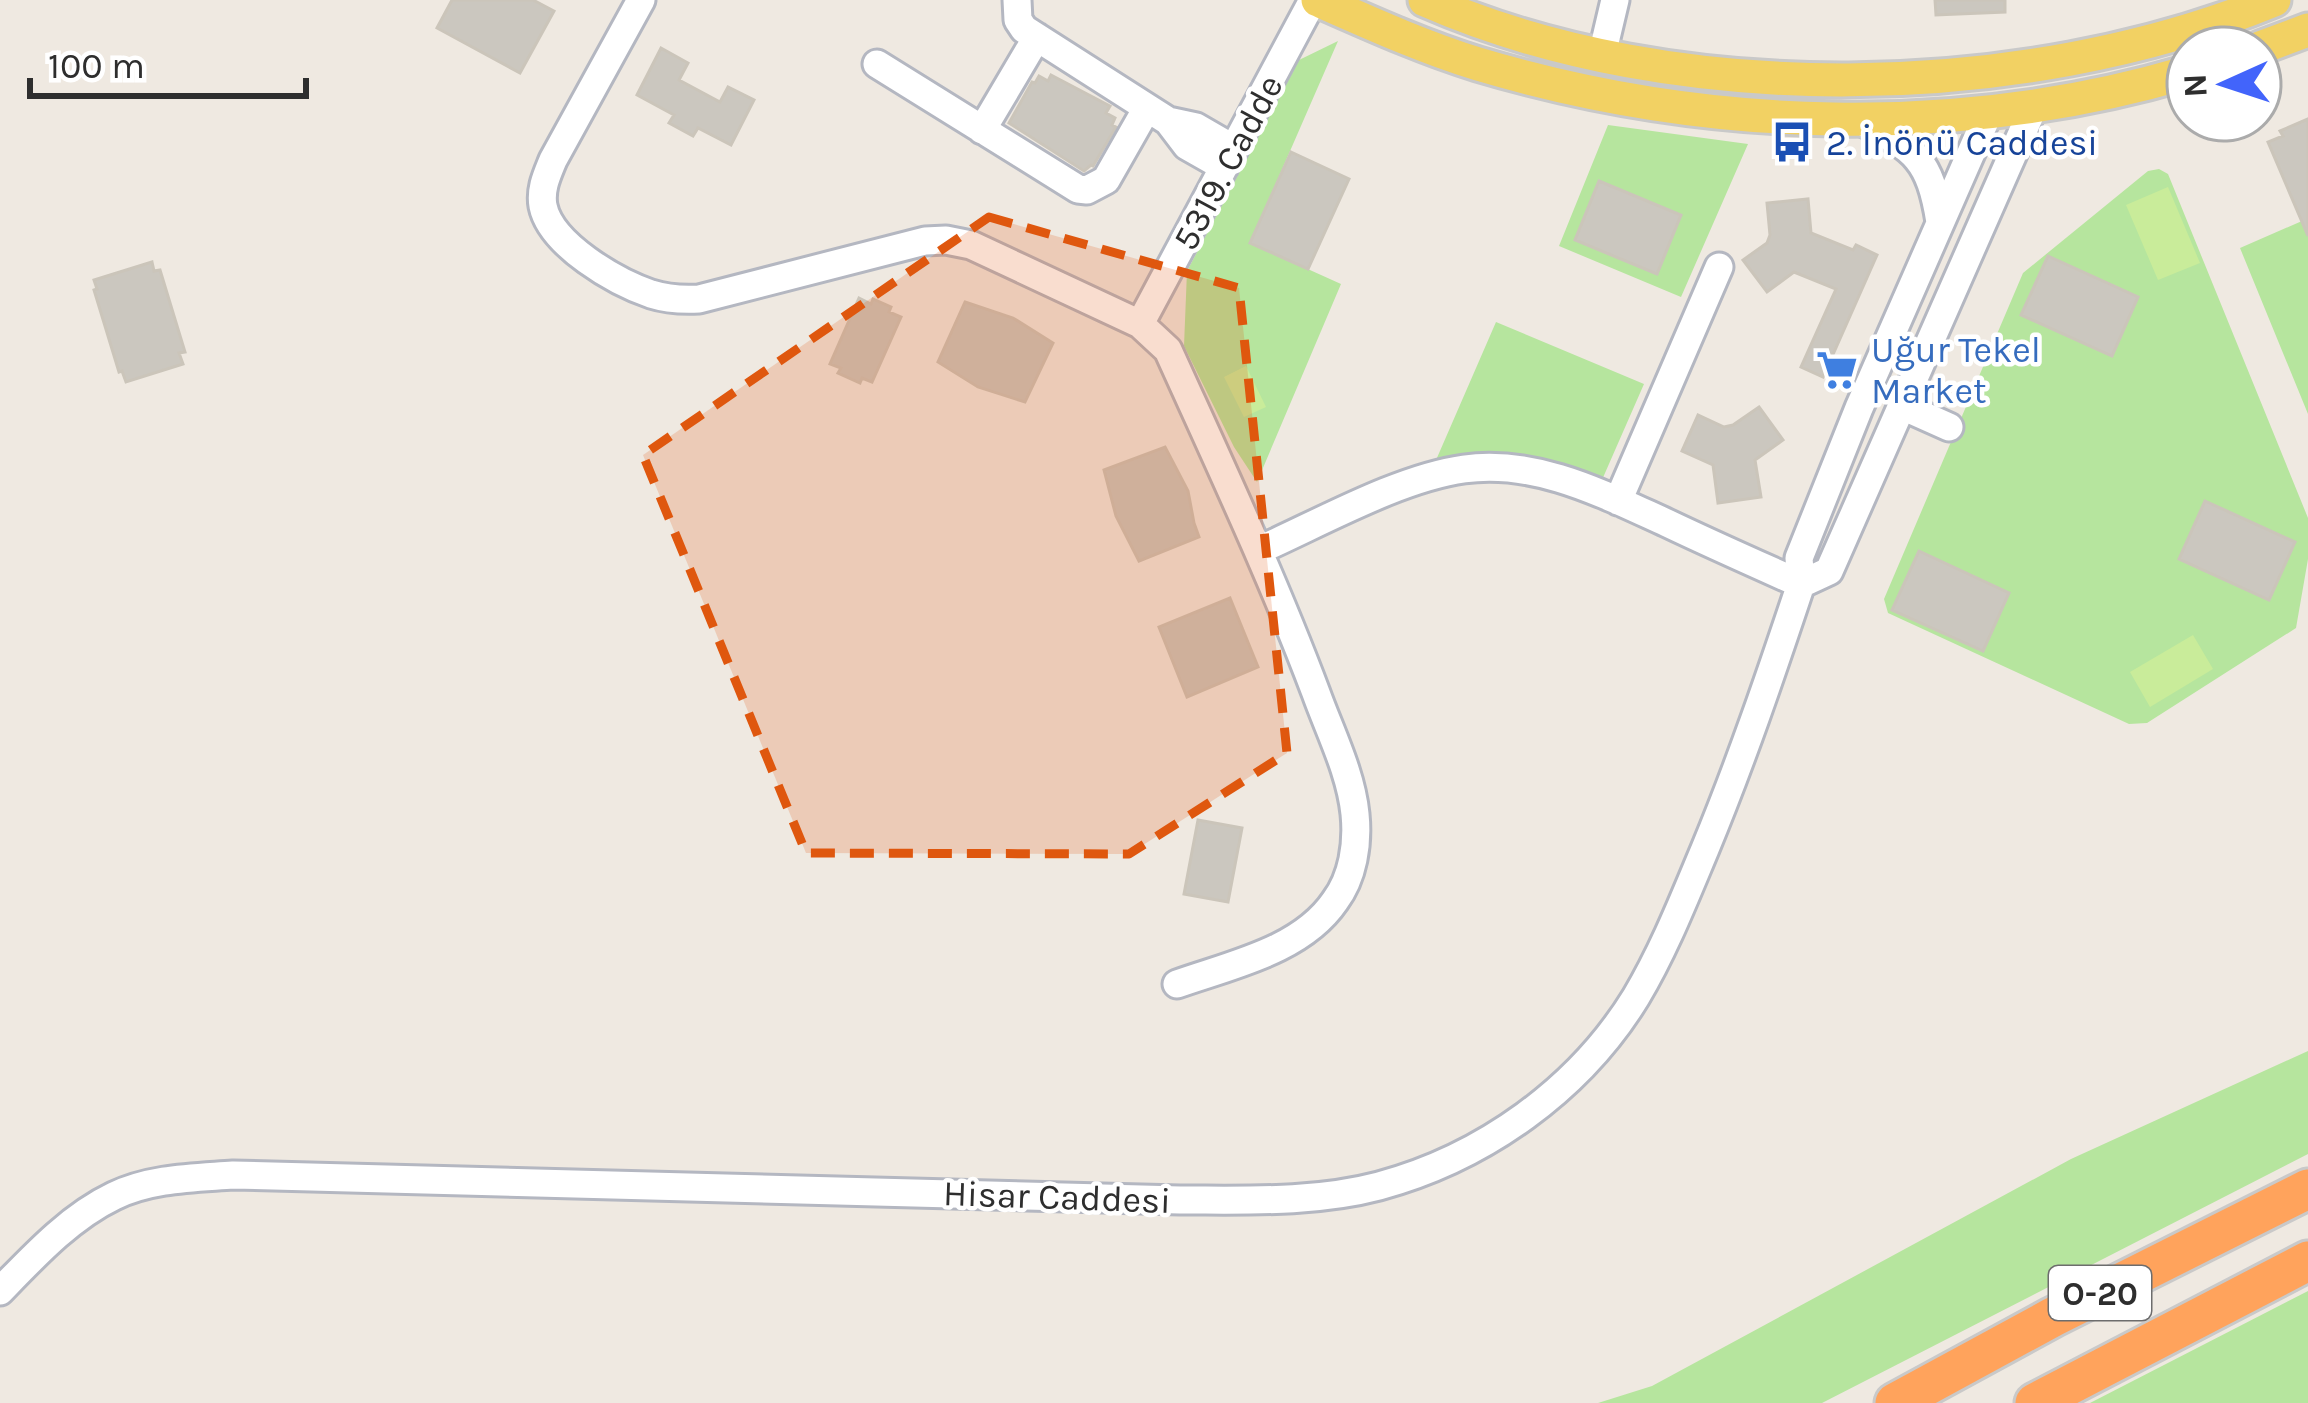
<svg xmlns="http://www.w3.org/2000/svg" width="2308" height="1403" font-family="Karla,sans-serif">
	<style>
		.green { fill: #b6e59e }
		.pitch { fill: #c9ec9a }
		.building { fill: #cbc7bf; stroke: #cbc5ba; stroke-width: 3 }
		.lines { fill: none; stroke-linecap: round; stroke-linejoin: round }
		.minor-casing { stroke: #b4b7c1; stroke-width: 33 }
		.major-casing { stroke: #c9c9c9; stroke-width: 39 }
		.highway-casing { stroke: #c9c9c9; stroke-width: 45 }
		.minor { stroke: #fff; stroke-width: 27 }
		.major { stroke: #f2d163; stroke-width: 33 }
		.highway { stroke: #ffa35c; stroke-width: 39 }
		.marked { fill: #df570e; fill-opacity: 0.2; stroke: #df570e; stroke-width: 9; stroke-dasharray: 24 15; stroke-linejoin: round }
		.labels { text-anchor: middle; stroke-width: 9; stroke-linejoin: round; paint-order: stroke }
		.shield { fill: #fff; stroke: #6d6d6d; stroke-width: 3 }
		.shield-label { font-size: 33px; font-weight: bold; fill: #2e2e2e }
		.transit-label { font-size: 36px; fill: #164399; stroke: #fff; text-anchor: start }
		.street-label { font-size: 36px; fill: #2e2e2e; stroke: #fff }
		.shop-label { font-size: 36px; fill: #366cbe; stroke: #fff; text-anchor: start }
	</style>
	<rect width="100%" height="100%" fill="#efe9e1"/>
	<path class="green" d="M 1338,41 L 1250,243 L 1341,284 L 1257,482 L 1234,447 L 1184,346 L 1187,271 L 1299,60 Z
		M 1608,125 L 1748,144 L 1681,297 L 1559,246 Z
		M 2159,169 L 2168,174 L 2308,518 L 2308,559 L 2296,628 L 2147,723 L 2129,724 L 1888,613 L 1884,599 L 2023,273 L 2148,171 Z
		M 2302,221 L 2308,232 L 2308,414 L 2240,248 Z
		M 1496,322 L 1644,384 L 1598,489 L 1433,467 Z
		M 2308,1051 L 2308,1154 L 1822,1403 L 1598,1403 L 1652,1386 L 2071,1159 Z
		M 2308,1291 L 2308,1403 L 2090,1403 Z"/>
	<path class="pitch" d="M 2168,187 L 2200,263 L 2158,280 L 2126,205 Z
		M 1246,366 L 1266,407 L 1244,417 L 1224,377 Z
		M 2193,635 L 2213,669 L 2150,707 L 2130,672 Z"/>
	<path class="building" d="M 452,0 L 533,0 L 554,11 L 520,73 L 437,28 Z
		M 1935,0 L 2005,0 L 2005,12 L 1936,15 Z
		M 661,48 L 688,63 L 679,80 L 720,102 L 728,87 L 754,100 L 731,145 L 698,128 L 693,136 L 669,123 L 674,115 L 637,95 Z
		M 1051,75 L 1110,106 L 1106,113 L 1115,118 L 1112,125 L 1116,127 L 1093,166 L 1091,165 L 1084,171 L 1009,123 L 1032,82 L 1035,83 L 1039,76 L 1048,81 Z
		M 2308,119 L 2308,236 L 2268,142 L 2283,136 L 2280,131 Z
		M 1291,152 L 1349,179 L 1308,269 L 1250,243 Z
		M 1599,181 L 1681,215 L 1657,274 L 1575,240 Z
		M 1808,199 L 1811,233 L 1853,250 L 1856,245 L 1877,255 L 1823,377 L 1801,367 L 1836,289 L 1794,272 L 1767,292 L 1743,260 L 1767,243 L 1770,235 L 1767,203 Z
		M 2048,256 L 2138,297 L 2112,356 L 2021,315 Z
		M 152,262 L 154,271 L 160,270 L 185,352 L 179,353 L 183,364 L 126,382 L 122,371 L 119,372 L 94,290 L 97,289 L 94,280 Z
		M 859,298 L 871,304 L 873,299 L 891,307 L 889,312 L 901,317 L 872,382 L 862,378 L 860,383 L 838,373 L 841,368 L 830,364 Z
		M 965,302 L 1013,318 L 1053,343 L 1025,402 L 978,387 L 938,362 Z
		M 1759,407 L 1783,440 L 1755,460 L 1761,497 L 1718,503 L 1713,465 L 1682,451 L 1698,415 L 1724,427 L 1733,425 Z
		M 1165,447 L 1188,491 L 1194,523 L 1199,537 L 1139,561 L 1116,516 L 1104,470 Z
		M 2205,501 L 2295,542 L 2269,600 L 2179,559 Z
		M 1919,551 L 2009,593 L 1983,651 L 1892,610 Z
		M 1230,598 L 1258,667 L 1187,697 L 1159,627 Z
		M 1198,820 L 1242,828 L 1228,902 L 1184,894 Z"/>
	<g class="lines">
		<g class="minor-casing">
			<path id="minor" d="M 641,0 L 553,160 C 547,175 540,189 543,206 C 551,245 616,282 651,294 C 667,299 682,300 699,299 L 925,241 L 946,240 L 971,245 L 1140,324 L 1168,350 C 1219,463 1272,576 1316,693 C 1330,732 1351,773 1355,814 C 1358,844 1353,877 1335,901 C 1301,951 1230,965 1177,984
				M 1017,0 L 1018,20 L 1024,29 L 1168,121
				M 1602,55 L 1615,0
				M 877,64 L 1078,189 L 1087,190 L 1106,180 L 1147,108
				M 1854,117 C 1912,149 1929,153 1940,222
				M 982,130 L 1037,37
				M 1224,167 L 1187,146 L 1168,121 L 1196,127 L 1234,149
				M 1140,324 L 1313,0
				M 1902,406 L 1949,427
				M 1618,501 L 1719,267
				M 1259,550 C 1320,523 1399,478 1464,469 C 1537,459 1603,494 1667,523 C 1711,544 1756,564 1801,584
				M 1801,584 L 1829,571 L 2034,106
				M 0,1291 C 34,1256 70,1217 114,1196 C 151,1178 194,1178 233,1175 L 1180,1200 C 1245,1200 1315,1203 1379,1186 C 1483,1158 1579,1090 1636,997 C 1664,950 1684,899 1705,849 C 1741,762 1771,674 1801,584 L 1799,558 L 1859,408 L 1989,112"/>
		</g>
		<g class="major-casing">
			<path id="major" d="M 1318,0 C 1370,23 1423,47 1478,64 C 1706,132 1959,140 2188,72
				M 1425,0 C 1675,110 2023,103 2274,0
				M 2260,48 L 2308,30"/>
		</g>
		<g class="highway-casing">
			<path id="highway" d="M 1895,1403 L 2053,1317 L 2308,1189
				M 2035,1403 L 2308,1261"/>
		</g>
		<use href="#minor" class="minor"/>
		<use href="#major" class="major"/>
		<use href="#highway" class="highway"/>
	</g>
	<path class="marked" d="M 989,217 L 1239,288 L 1287,753 L 1129,854 L 806,853 L 643,455 Z"/>
	<defs>
		<g id="bus-bare" transform="scale(3.24)"><path d="M-5-6H5V4H4V6H2V4H-2V6H-4V4H-5ZM-3.5-4V0h7V-4ZM-3.5 1.2v1.5H-2V1.2ZM2 1.2v1.5H3.5V1.2Z" fill="#1a4fb4" stroke="#fff" stroke-width="2.5" paint-order="stroke"/></g>
		<g id="supermarket-bare" transform="scale(3.24)"><path d="M-6-5.5h2.5l.6 2H6L4.5 2H-2.5L-4.4-4H-6ZM-1.5 3.2a1.3 1.3 0 1 0 .1 0ZM3 3.2a1.3 1.3 0 1 0 .1 0Z" fill="#3f7fe0" stroke="#fff" stroke-width="2.5" paint-order="stroke"/></g>
	</defs>
	<g fill-rule="evenodd">
		<use href="#bus-bare" x="1792" y="142"/>
		<use href="#supermarket-bare" x="1837" y="370"/>
	</g>
	<g class="labels">
		<rect class="shield" x="2049" y="1266" width="102" height="54" rx="9"/>
		<g class="shield-label">
			<text x="2100" y="1305">O-20</text>
		</g>
		<g class="transit-label">
			<text x="1826" y="155">2. İnönü Caddesi</text>
		</g>
		<g class="street-label">
			<text transform="translate(1227 162) rotate(-62)" y="13">5319. Cadde</text>
			<text transform="translate(1057 1196) rotate(2)" y="13">Hisar Caddesi</text>
		</g>
		<g class="shop-label">
			<text x="1871" y="362">Uğur Tekel<tspan x="1871" dy="41">Market</tspan></text>
		</g>
	</g>
	<g transform="translate(2224 84) rotate(267)"><circle r="57" fill="#ffffff" stroke="#ababab" stroke-width="3"/>
	<path d="M0-9L21 45L0 30L-21 45Z" fill="#4264fb"/>
	<text y="-18" font-size="33" font-weight="bold" text-anchor="middle" fill="#2e2e2e">N</text>
	</g>
	<path d="M30 78v18h276v-18" fill="none" stroke="#2e2e2e" stroke-width="6"/>
	<text x="48" y="78" font-size="36" fill="#2e2e2e" stroke="#ffffff" stroke-width="9" paint-order="stroke">100 m</text>
</svg>
